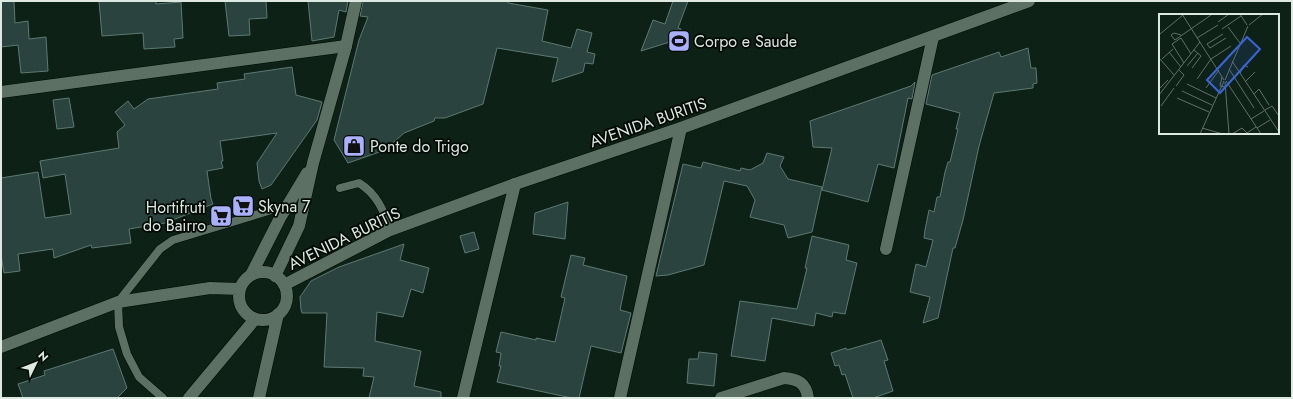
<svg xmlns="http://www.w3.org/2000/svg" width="1293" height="399" font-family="Jost,sans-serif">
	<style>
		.building { fill: #2a433f; stroke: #5d7973 }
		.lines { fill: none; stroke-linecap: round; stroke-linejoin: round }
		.service-casing { stroke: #000a03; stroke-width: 9 }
		.minor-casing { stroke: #000a03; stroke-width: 13 }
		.tertiary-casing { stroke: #000a03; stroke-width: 13 }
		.service { stroke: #5c7164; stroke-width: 8 }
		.minor { stroke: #5c7164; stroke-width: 12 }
		.tertiary { stroke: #5c7164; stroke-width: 12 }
		.labels { text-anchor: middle; stroke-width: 3.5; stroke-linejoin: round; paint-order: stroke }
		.poi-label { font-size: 16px; fill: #dce8e0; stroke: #030905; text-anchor: start }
		.street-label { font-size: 16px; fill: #dce8e0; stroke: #030905 }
		.inset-road { fill: none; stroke: #607167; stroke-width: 1 }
		.view { fill: #3a65d9; fill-opacity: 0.15; stroke: #3a65d9; stroke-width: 2 }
		.inset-edge { fill: none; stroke: #dce8e0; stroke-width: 2 }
	</style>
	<rect width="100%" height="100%" fill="#0e2116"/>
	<path class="building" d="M 1,1 L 14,1 L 15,23 L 28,21 L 29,39 L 46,37 L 48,71 L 21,73 L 18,45 L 1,47 Z
		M 99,1 L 156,1 L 156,4 L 181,2 L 183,38 L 174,39 L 175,47 L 144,49 L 143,33 L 102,36 Z
		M 225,1 L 266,1 L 267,18 L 249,19 L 250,35 L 229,36 Z
		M 308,1 L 348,1 L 346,12 L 339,10 L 334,37 L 312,41 Z
		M 363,1 L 508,1 L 508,3 L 548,10 L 542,41 L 571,48 L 577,29 L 592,33 L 587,52 L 595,54 L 593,64 L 585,63 L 583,72 L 552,82 L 558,58 L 497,48 L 483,104 L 445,118 L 435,118 L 434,121 L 404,133 L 385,150 L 348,163 L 334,140 L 359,40 L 368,17 L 360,16 Z
		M 673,1 L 688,1 L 678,28 L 681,29 L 676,40 L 641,51 L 653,20 L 665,24 Z
		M 1028,48 L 1031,68 L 1036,68 L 1037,83 L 1033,84 L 1033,88 L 994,93 L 979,146 L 963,220 L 955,248 L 953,248 L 938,318 L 923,323 L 930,297 L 910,292 L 916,264 L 926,267 L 933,240 L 924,238 L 925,230 L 929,210 L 934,212 L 937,197 L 940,197 L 945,172 L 948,162 L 950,162 L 958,129 L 956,129 L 960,113 L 926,104 L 932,75 L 999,52 L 1001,57 Z
		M 292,67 L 296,95 L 322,102 L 317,120 L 271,185 L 262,189 L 259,181 L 257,163 L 277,133 L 220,141 L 223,161 L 221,161 L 223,168 L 207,171 L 211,199 L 213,204 L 170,221 L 171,222 L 129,229 L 131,243 L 92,248 L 91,245 L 54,258 L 53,249 L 18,254 L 20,271 L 4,273 L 1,255 L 1,178 L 38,172 L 45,218 L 71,214 L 65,174 L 43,178 L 40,161 L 119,148 L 117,132 L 125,125 L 115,112 L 128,101 L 134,109 L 148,99 L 218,89 L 217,83 L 245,79 L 244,74 Z
		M 915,82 L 912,99 L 908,98 L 894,168 L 878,164 L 868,202 L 822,190 L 832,148 L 813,147 L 810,121 L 911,86 Z
		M 69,98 L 74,127 L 57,129 L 53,100 Z
		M 767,153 L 784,157 L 780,166 L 788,179 L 822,187 L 812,232 L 788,238 L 784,225 L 750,217 L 755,200 L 747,186 L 724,181 L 704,265 L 668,275 L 656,276 L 683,164 L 701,168 L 703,162 L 740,171 L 741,168 L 750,170 L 763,163 Z
		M 568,202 L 565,239 L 533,234 L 535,213 Z
		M 474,232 L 479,249 L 465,253 L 460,236 Z
		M 812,236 L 849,245 L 846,260 L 857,263 L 845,314 L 833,312 L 832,317 L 816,313 L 814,326 L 772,318 L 765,361 L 731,356 L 740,301 L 797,309 L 807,268 L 805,268 Z
		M 404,244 L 400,260 L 429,268 L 423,293 L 411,289 L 403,317 L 377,312 L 375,341 L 421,351 L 414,386 L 441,392 L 441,398 L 369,398 L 374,377 L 363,376 L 364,368 L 324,367 L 327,313 L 302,313 L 301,310 L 300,297 L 311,281 L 339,267 Z
		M 571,255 L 585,258 L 583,265 L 627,276 L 620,310 L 631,313 L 621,353 L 591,346 L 579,398 L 572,398 L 497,382 L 501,366 L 499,366 L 501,353 L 496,352 L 501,332 L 536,340 L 536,338 L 555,342 L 565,298 L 561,297 Z
		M 881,340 L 888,360 L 884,361 L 893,391 L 873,398 L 853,398 L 845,374 L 842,375 L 839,365 L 835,366 L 831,353 L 846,348 L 847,350 Z
		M 113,349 L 127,388 L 117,398 L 23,398 L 18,384 L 45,375 L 44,371 Z
		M 699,352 L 717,354 L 714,386 L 687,383 L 689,359 L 698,359 Z"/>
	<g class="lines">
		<g class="service-casing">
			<path id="service" d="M 340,188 L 359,183 C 377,194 384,211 390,230
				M 163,398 L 139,377 L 127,354 L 119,327 L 118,302 L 160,249 L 173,240 L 288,205"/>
		</g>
		<g class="minor-casing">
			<path id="minor" d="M 1,92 L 346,46
				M 886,249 L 933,37
				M 189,398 L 255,319
				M 463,398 L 515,184
				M 620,398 L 681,128
				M 721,398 L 784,378 C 798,379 806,383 808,398"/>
		</g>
		<g class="tertiary-casing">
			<path id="tertiary" d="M239 296a24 24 0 1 1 48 0a24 24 0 1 1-48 0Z
				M 251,275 L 280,218 L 307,173
				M 275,276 L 299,226 L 313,163 L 346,46 L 356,1
				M 284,285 L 390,230 L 515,184 L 681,128 L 1029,1
				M 1,347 L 118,302 L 210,288 L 239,289
				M 259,398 L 278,314"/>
		</g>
		<use href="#service" class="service"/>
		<use href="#minor" class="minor"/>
		<use href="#tertiary" class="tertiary"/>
	</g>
	<defs>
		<g id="stadium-square" transform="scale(1.15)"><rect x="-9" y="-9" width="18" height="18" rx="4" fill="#aab0fb" stroke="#030905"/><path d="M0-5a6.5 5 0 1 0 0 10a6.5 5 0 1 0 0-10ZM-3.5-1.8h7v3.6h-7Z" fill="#111"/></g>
		<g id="shop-square" transform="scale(1.15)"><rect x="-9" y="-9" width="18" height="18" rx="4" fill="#aab0fb" stroke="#030905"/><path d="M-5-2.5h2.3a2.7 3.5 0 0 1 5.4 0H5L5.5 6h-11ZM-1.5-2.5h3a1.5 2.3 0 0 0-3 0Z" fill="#111"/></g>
		<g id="supermarket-square" transform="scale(1.15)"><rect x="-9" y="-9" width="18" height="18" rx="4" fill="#aab0fb" stroke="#030905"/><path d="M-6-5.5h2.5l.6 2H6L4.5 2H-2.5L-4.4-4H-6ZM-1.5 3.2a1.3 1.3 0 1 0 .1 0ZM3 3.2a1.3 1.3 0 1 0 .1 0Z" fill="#111"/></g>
	</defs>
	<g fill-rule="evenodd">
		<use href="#stadium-square" x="679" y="41"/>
		<use href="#shop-square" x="354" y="146"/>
		<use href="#supermarket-square" x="243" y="206"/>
		<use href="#supermarket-square" x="221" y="216"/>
	</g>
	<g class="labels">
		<g class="poi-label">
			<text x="694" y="47">Corpo e Saude</text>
			<text x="370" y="152">Ponte do Trigo</text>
			<text x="258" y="212">Skyna 7</text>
			<text x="206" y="213" text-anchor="end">Hortifruti<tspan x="206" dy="18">do Bairro</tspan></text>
		</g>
		<g class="street-label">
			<text transform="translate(648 122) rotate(-19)" y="6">AVENIDA BURITIS</text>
			<text transform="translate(344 238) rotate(-26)" y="6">AVENIDA BURITIS</text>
		</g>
	</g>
	<g transform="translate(1159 14)">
		<rect width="120" height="120" fill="#0e2116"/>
		<path class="inset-road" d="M 23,0 L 65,66M 81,0 L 88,11M 59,8 L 70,0M 90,11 L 104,0M 69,13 L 81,29M 63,15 L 82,2M 1,20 L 24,1M 64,20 L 48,30 L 51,34 L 67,24M 22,21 L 15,19 L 12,21 L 16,26 L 52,1M 38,24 L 59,11M 10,38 L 22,53M 1,45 L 15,61M 3,45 L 14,35M 73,47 L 120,118M 25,49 L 13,30 L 22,24 L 32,40M 28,52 L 39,39M 33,54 L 42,42 L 35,36M 70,55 L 95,94M 81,59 L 85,51 L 89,53M 63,63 L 61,72 L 66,73M 38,65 L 52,45 L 72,32M 66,66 L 89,12M 67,67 L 102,120M 87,67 L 96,58M 66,68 L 70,120M 28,70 L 57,84M 17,72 L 25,61 L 20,56M 47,74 L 60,56M 0,75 L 9,66M 23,77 L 53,91M 95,80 L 100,75 L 110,91M 0,81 L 41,28M 18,84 L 50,98M 2,92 L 15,74M 106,96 L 113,92 L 120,102M 92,105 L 105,97M 43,114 L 64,120M 98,114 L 111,106M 41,120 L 65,67M 73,120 L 83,114 L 88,119 L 97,113"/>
		<path class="view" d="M 88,23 L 101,35 L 61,79 L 48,66 Z"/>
		<rect width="120" height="120" class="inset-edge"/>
	</g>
	<rect width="1293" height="399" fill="none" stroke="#dce8e0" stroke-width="4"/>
	<g transform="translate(36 363) rotate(47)" stroke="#030905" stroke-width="3" paint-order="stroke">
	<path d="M0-3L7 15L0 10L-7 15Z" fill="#dce8e0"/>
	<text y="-6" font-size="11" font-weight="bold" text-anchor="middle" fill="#dce8e0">N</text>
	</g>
</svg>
